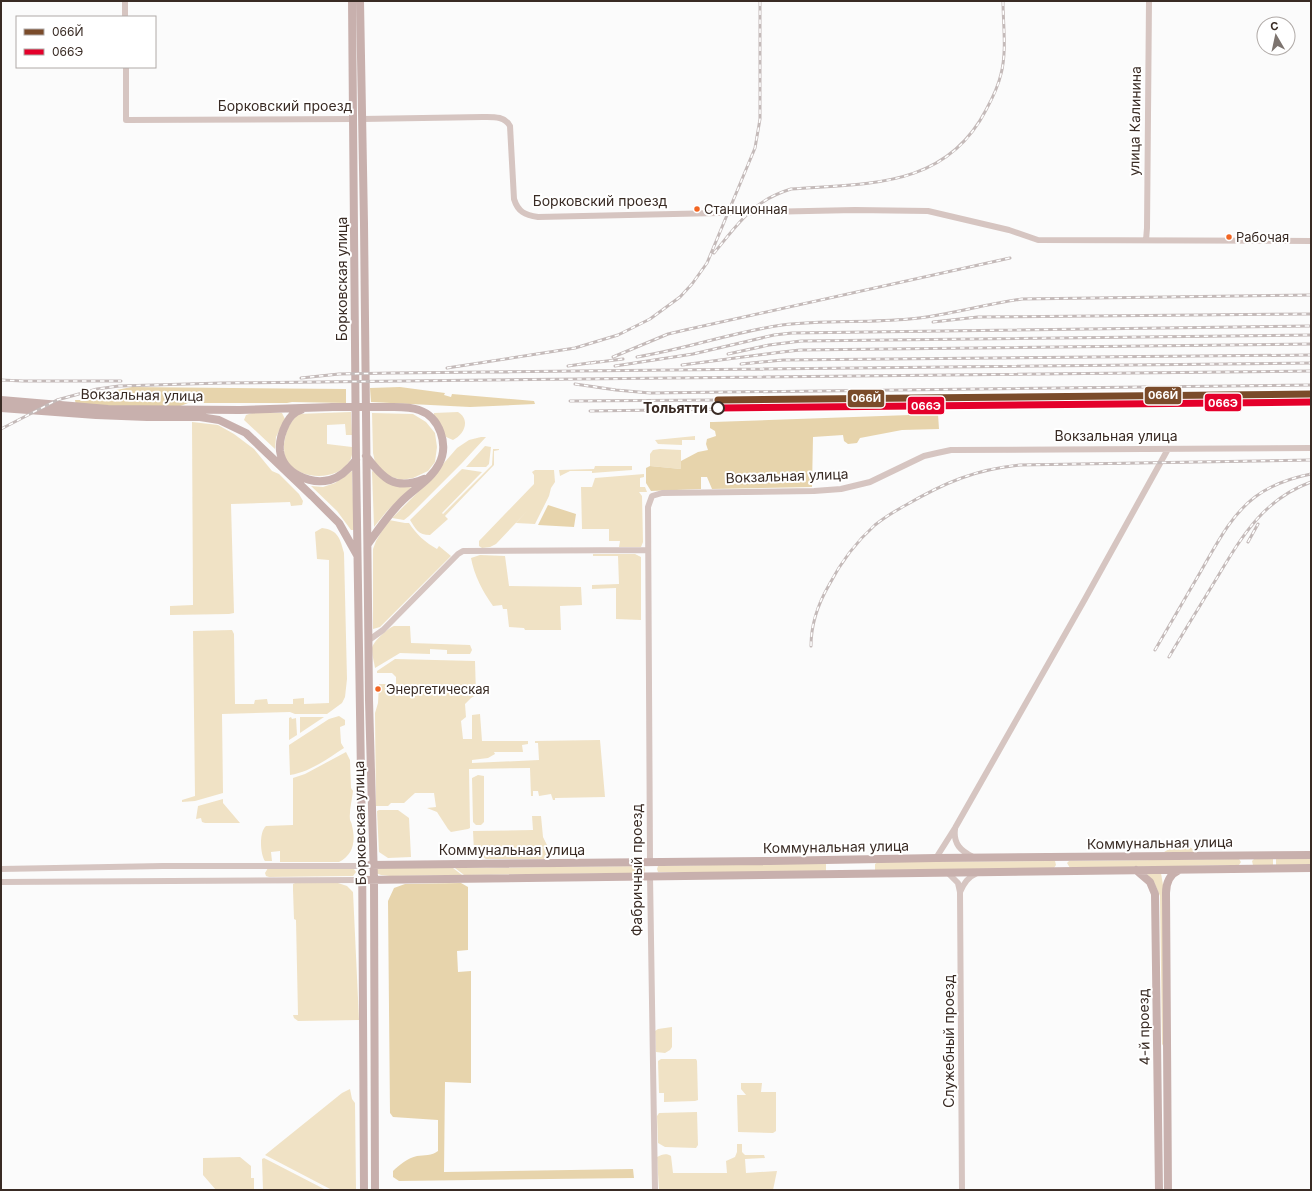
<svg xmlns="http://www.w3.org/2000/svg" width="1312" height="1191" font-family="Inter,sans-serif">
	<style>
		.green { fill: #f0e2c5 }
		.forest { fill: #e7d4ac }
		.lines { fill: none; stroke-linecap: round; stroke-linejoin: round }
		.minor { stroke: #d6c5c1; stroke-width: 6 }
		.major { stroke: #c8b0ad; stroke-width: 8 }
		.rail-casing { stroke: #c4bab9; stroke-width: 3 }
		.rail { stroke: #fff; stroke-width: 1.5; stroke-dasharray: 4.5; stroke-linecap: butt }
		.major-bridge { stroke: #c8b0ad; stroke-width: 8 }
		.rail-1-casing { stroke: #fff; stroke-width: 10 }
		.rail-2-casing { stroke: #fff; stroke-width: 10 }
		.rail-1 { stroke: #7a4b2a; stroke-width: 7 }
		.rail-2 { stroke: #e4002b; stroke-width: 7 }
		.bus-dot { fill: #f26522; stroke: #fff; stroke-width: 1.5 }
		.stop-dot { fill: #fff; stroke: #392b24; stroke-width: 2 }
		.labels { text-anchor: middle; stroke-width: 4; stroke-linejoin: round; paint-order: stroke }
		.bus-label { font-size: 13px; fill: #392b24; stroke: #fff; text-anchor: start }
		.street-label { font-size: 14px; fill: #392b24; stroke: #fff }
		.stop-label { font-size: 14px; font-weight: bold; fill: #392b24; stroke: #fff; text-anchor: end }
		.line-badge { stroke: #fff; stroke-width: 1.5 }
		.badge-label { font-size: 11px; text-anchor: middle; font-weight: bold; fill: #fff }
	</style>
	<rect width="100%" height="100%" fill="#fbfbfb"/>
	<path class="green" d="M 351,412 L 352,435 L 346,435 L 345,424 L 327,425 L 327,444 L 352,447 C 352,452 353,457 349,462 C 337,481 300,480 287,462 C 284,458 284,449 284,444 C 286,430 289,424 298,414 Z
		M 458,412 C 471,420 464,435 453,440 L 446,437 L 434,416 L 434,413 Z
		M 252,413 L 282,413 L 285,419 L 276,437 L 275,449 L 244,420 L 246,415 Z
		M 372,413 L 413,414 L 426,422 L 435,433 L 437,447 L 435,462 L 428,471 L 413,478 L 401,480 L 389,476 L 382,470 L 375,462 L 373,453 Z
		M 192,422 L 218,425 L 234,434 L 254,449 L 272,471 L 279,474 L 299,494 L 303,501 L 302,505 L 291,506 L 290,502 L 231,504 L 234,613 L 229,614 L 170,615 L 170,606 L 193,605 Z
		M 695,436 L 695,440 L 682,440 L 682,445 L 658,444 L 655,440 Z
		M 481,437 L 486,437 L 462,463 L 409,516 L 404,520 L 392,518 L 424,486 L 457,448 L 469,440 Z
		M 485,446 L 491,447 L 489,464 L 486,467 L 466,467 Z
		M 493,449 L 499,449 L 499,450 L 494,451 L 494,465 L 445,516 L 448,519 L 430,535 C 418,535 416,529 410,520 L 462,469 L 482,472 L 442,513 L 443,514 L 492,465 Z
		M 660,449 L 681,450 L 681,469 L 650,466 L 650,454 L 653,450 Z
		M 595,466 L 632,466 L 632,470 L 592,473 L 592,471 L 570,471 L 560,476 L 559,470 L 594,469 Z
		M 535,470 L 554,470 L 555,482 L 551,488 L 549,496 L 535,524 L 516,523 L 528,510 L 496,544 L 490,547 L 482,548 L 479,546 L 479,541 L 534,484 L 534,475 L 532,472 Z
		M 352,471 L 354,530 L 351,530 L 337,511 L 311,486 L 323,487 L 335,483 Z
		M 372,471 L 410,486 L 411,488 L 387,511 L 374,527 Z
		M 644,474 L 644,477 L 640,478 L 640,487 L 645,487 L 647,492 L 639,492 L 642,496 L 643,542 L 641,547 L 619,547 L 620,541 L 609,541 L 609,529 L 582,529 L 581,487 L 592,487 L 595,478 Z
		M 389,520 L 405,523 L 409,523 C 416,534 426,543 437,549 L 439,546 L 451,556 L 380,627 L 373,629 L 373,549 L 376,541 L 387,522 Z
		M 322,528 C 338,530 340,538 344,553 L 347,679 L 345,697 L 342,703 L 327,714 L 295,714 L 290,712 L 222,714 L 223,793 L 195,801 L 182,802 L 182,800 L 195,796 L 193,631 L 232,630 L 234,634 L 235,704 L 254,704 L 255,700 L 267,699 L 268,704 L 293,704 L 293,699 L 304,698 L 304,704 L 329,703 L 329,560 L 317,559 L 315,532 Z
		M 593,554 L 635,554 L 641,557 L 641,620 L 616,619 L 616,588 L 592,589 L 592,585 L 619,584 L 618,556 L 593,556 Z
		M 480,555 L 505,556 L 509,586 L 581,587 L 582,605 L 560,606 L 561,630 L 525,630 L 524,628 L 509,627 L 507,609 L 503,609 L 502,605 L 493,606 C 483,592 474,575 471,558 Z
		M 394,626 L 410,626 L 411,643 L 470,645 L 472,650 L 470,654 L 447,654 L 447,650 L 430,649 L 430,654 L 400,653 L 375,668 C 374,662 372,655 372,649 C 372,642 388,628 394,626 Z
		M 395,659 L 475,661 L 476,695 L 471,698 L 465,704 L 466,717 L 461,721 L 463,739 L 472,739 L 472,715 L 480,714 L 482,741 L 528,741 L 528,744 L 522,745 L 523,752 L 494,752 L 495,754 L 488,758 L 472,760 L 472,763 L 539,760 L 538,743 L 535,743 L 535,741 L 600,740 L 605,797 L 555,798 L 555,800 L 553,800 L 551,794 L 539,796 L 538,791 L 533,791 L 533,796 L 531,796 L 530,768 L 469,769 L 470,828 L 468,829 L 451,832 L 448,829 L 437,812 L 427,808 L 436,807 L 434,793 L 415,793 L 404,803 L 391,803 L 388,806 L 376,806 L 375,713 L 378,703 L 379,684 L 386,684 L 389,688 L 396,687 L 396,677 L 392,673 L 377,673 L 377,671 Z
		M 339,716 L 345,720 L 345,725 L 340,727 L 341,743 L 344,748 C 327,759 310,772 290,775 L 289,745 L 329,719 Z
		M 291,717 L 292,719 L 296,718 L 297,735 L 289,740 L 289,718 Z
		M 300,717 L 324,717 L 300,733 Z
		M 346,752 L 350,760 L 351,788 L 353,791 C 352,800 349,811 350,820 C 351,822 352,824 352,826 C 356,841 353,855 339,862 L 280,862 L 280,851 L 271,852 L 272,861 L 265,861 C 260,854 259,832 266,826 L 293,825 L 293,778 L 305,774 Z
		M 478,775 L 484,776 L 484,822 L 481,825 L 476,825 L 473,822 L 472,778 Z
		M 223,799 L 223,803 L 240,823 L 205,823 L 202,822 L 201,818 L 196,819 L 198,806 Z
		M 379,810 L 398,810 L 409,818 L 411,857 L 388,858 L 379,852 L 377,811 Z
		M 532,816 L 541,816 L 543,837 L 549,849 L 549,853 L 544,859 L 486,859 L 474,852 L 473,831 L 533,830 Z
		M 1173,847 L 1190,847 L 1196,852 L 1164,852 Z
		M 1311,857 L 1311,866 L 1276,866 L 1276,858 Z
		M 1255,858 L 1273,858 L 1273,866 L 1253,865 L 1252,861 Z
		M 1239,859 L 1241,862 L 1239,865 L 1070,868 L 1067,863 L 1069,861 Z
		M 1055,861 L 1056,865 L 1054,868 L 875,870 L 875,864 L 878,862 Z
		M 826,863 L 826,872 L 658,872 L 657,869 L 658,866 Z
		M 644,866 L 645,870 L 644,873 L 464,875 L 455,868 Z
		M 268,868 L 351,868 L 354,869 L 356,872 L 353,876 L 347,876 L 269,877 L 266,876 L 265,873 Z
		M 382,868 L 453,868 L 462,875 L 390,876 L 381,875 L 376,873 L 377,869 Z
		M 1146,873 L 1161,873 L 1163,885 L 1164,1047 L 1162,1044 L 1160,896 L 1154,882 Z
		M 295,883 L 338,883 L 347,886 L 353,892 L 359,1020 L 298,1021 L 294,1018 L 293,1015 L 298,1015 L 296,920 L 294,919 L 293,890 L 293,884 Z
		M 672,1027 L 672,1047 L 670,1050 L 665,1053 L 656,1052 L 655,1031 L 658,1029 Z
		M 661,1059 L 696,1059 L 697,1061 L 698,1100 L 695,1101 L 664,1102 L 664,1093 L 659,1093 L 658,1061 Z
		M 741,1083 L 762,1083 L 761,1092 L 776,1092 L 776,1131 L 773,1133 L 738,1132 L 737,1095 L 746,1095 L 741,1089 Z
		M 350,1089 L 352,1099 L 355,1103 L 356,1190 L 332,1190 L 265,1155 L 342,1093 Z
		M 697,1112 L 698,1145 L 696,1148 L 665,1147 L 658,1143 L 657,1116 L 659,1113 Z
		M 737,1144 L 742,1144 L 742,1152 L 745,1155 L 764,1155 L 765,1158 L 745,1159 L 746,1173 L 777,1171 L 773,1190 L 659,1190 L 657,1157 C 662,1154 667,1153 671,1156 L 673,1173 L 727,1173 L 726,1161 L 735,1157 L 737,1152 Z
		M 240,1157 L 251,1166 L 251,1178 L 254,1178 L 254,1190 L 216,1190 L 203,1175 L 203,1158 Z
		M 264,1158 L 326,1190 L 263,1190 L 262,1159 Z"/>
	<path class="forest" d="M 132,387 L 346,389 L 346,403 L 292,402 L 287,403 L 188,403 L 178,407 L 76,406 L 75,400 L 90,400 L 90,395 Z
		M 400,387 L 445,393 L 444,395 L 451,397 L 452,394 L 534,401 L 535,404 L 470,407 L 371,402 L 370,388 Z
		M 938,414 L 939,429 L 902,430 L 860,438 L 857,443 L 848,444 L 844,441 L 843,435 L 813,437 L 812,487 L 712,489 L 707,477 L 701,477 L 701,489 L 651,491 L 646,483 L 646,468 L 650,466 L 681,469 L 681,461 L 698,452 L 708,450 L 706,444 L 707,439 L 716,436 L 715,431 L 710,428 L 710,422 L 713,422 Z
		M 548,505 L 576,514 L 574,527 L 538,525 Z
		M 461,883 L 468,887 L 468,950 L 457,951 L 458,972 L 471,971 L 471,1083 L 445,1082 L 444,1172 L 633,1169 L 634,1178 L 399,1181 L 393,1177 L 393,1171 C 399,1165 408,1158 417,1156 C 424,1155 432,1156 438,1151 L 438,1120 L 393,1117 L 390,1113 L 388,901 L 394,888 L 405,884 Z"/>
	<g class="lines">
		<path class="minor" d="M 125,1 L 125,17
			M 126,67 L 126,120 L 354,119
			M 362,119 L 483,117 C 493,117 505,116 510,126 L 514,199 C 518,212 525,215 538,217 L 855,210 L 928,211 L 1009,230 L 1038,240 L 1311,241
			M 1146,240 L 1147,228 L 1149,1
			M 369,640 L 383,630 L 458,554 L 463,551 L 648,550
			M 955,829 C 953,844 961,851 973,857
			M 936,858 L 955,828 L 1085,599 L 1168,449
			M 650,862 L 648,507 L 652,496 L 662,493 L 814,491 L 841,489 L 870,482 L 924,456 L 937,453 L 951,450 L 1311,448
			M 1,869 L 163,866 L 362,866
			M 948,873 L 958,883 L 960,892 L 962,1190
			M 650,876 L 655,1190
			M 1,882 L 362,880
			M 960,892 C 964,883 968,877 977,873"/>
		<path class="major" d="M 352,1 L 356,460 L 362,838 L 364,1190
			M 360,1 L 364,224 L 369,700 L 374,880 L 375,1190
			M 1,400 L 108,409 L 240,410 L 333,407
			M 1,408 L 96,415 L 147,417 L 200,417 L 219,420 L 246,433 L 312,496 L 339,523 L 357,555
			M 301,410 C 294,412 289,418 286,424 C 282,432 279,442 280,451 C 283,473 310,485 330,480 C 341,477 349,469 356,460
			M 366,456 C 383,479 395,491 424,479
			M 368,544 C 378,530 388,515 400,503 C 412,490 431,480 439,464 C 449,445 440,417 419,410 C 409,406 396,407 385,407
			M 370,865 L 770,861 L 936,858 L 1311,855
			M 1136,870 L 1150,882 L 1155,894 L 1159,1190
			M 362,880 L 1311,868
			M 1168,1190 L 1166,893 C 1166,883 1170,874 1179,870"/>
		<g class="rail-casing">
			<path id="rail" d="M 714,253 C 739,223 752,201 791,189 C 867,183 945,189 986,110 C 992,99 998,87 1001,74 C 1007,51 1003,25 1003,1
				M 933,322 L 978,317 L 1311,314
				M 728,354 L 769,345 L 801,341 L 1311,335
				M 613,357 L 668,334 L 685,330 L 1010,258
				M 637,357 C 686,349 733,332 782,325 C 824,320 867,323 909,319 C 947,316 984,304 1022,299 L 1311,295
				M 591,363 L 623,359
				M 741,364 L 783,360 L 1311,355
				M 682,365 L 782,352 L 800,350 L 1311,344
				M 568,366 L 596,362
				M 615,366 L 693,354 L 774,335 L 792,333 L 1311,326
				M 447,368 L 575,348 L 618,335 L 650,319 L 680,297 L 692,284 L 707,263 L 755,148 L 760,119 L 760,1
				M 301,378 L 339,374 L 393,373 L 1311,363
				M 1,380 L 23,381 L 121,381
				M 575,384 L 616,390 L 650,393 L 1311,385
				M 1055,396 L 1120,399 L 1311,400
				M 570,401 L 718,400
				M 590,411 L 927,406 L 1046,396
				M 1,429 L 57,400 L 97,389 L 119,386 L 222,383 L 1311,371
				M 1248,542 L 1258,524
				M 811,646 C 811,623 818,604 829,585 C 841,562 856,542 875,525 C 885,517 895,511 906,505 C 944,483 976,469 1020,465 L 1311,460
				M 1155,650 C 1171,623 1186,597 1201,571 C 1216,545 1231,515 1255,497 C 1271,485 1291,478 1311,474
				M 1169,657 C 1184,631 1200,606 1215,581 C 1241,538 1262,500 1311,482"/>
		</g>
		<use href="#rail" class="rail"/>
		<path class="major-bridge" d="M 333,407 L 385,407"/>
		<g class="rail-1-casing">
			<path id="rail-1" d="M 718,400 L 1311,394"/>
		</g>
		<g class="rail-2-casing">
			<path id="rail-2" d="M 718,408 L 1311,402"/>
		</g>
		<use href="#rail-1" class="rail-1"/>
		<use href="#rail-2" class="rail-2"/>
	</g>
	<g class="bus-dot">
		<circle cx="697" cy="209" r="3.5"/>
		<circle cx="1229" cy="237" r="3.5"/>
		<circle cx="378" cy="689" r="3.5"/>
	</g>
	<circle class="stop-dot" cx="718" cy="408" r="6"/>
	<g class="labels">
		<g class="bus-label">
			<text x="704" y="214">Станционная</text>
			<text x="1236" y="242">Рабочая</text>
			<text x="386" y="694">Энергетическая</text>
		</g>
		<g class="street-label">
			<text x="285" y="111">Борковский проезд</text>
			<text transform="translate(1135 121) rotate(-89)" y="5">улица Калинина</text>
			<text x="600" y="206">Борковский проезд</text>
			<text transform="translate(342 279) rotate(-90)" y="5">Борковская улица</text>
			<text transform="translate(142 395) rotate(1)" y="5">Вокзальная улица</text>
			<text x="1116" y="441">Вокзальная улица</text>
			<text transform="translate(787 476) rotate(-2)" y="5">Вокзальная улица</text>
			<text transform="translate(360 823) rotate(-91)" y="5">Борковская улица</text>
			<text transform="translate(1160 843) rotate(-1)" y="5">Коммунальная улица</text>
			<text transform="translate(836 847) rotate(-1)" y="5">Коммунальная улица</text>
			<text x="512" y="855">Коммунальная улица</text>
			<text transform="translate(637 870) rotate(-90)" y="5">Фабричный проезд</text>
			<text transform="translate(1144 1027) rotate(-91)" y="5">4-й проезд</text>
			<text transform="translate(949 1041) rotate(-90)" y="5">Служебный проезд</text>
		</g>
		<g class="stop-label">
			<text x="708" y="413">Тольятти</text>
		</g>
	</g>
	<g class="line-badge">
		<rect x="1144" y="386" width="38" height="19" rx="4" fill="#7a4b2a"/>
		<rect x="847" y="389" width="38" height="19" rx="4" fill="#7a4b2a"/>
		<rect x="1204" y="393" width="38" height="19" rx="4" fill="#e4002b"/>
		<rect x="907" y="396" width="38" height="19" rx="4" fill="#e4002b"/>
	</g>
	<g class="badge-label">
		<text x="1163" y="399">066Й</text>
		<text x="866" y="402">066Й</text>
		<text x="1223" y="407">066Э</text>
		<text x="926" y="410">066Э</text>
	</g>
	<rect width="1312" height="1191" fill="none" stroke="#392b24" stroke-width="4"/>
	<rect x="16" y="16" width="140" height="52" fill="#ffffff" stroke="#b0aaa7"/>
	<rect x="24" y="29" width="20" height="6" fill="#7a4b2a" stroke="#b0aaa7"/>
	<text x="52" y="36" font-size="12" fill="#392b24">066Й</text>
	<rect x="24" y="49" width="20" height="6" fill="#e4002b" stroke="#b0aaa7"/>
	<text x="52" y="56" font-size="12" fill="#392b24">066Э</text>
	<g transform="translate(1276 36) rotate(351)"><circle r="19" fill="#ffffff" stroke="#b0aaa7"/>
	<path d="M0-3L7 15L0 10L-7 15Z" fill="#7d746f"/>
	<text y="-6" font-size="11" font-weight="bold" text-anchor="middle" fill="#392b24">С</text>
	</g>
</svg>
